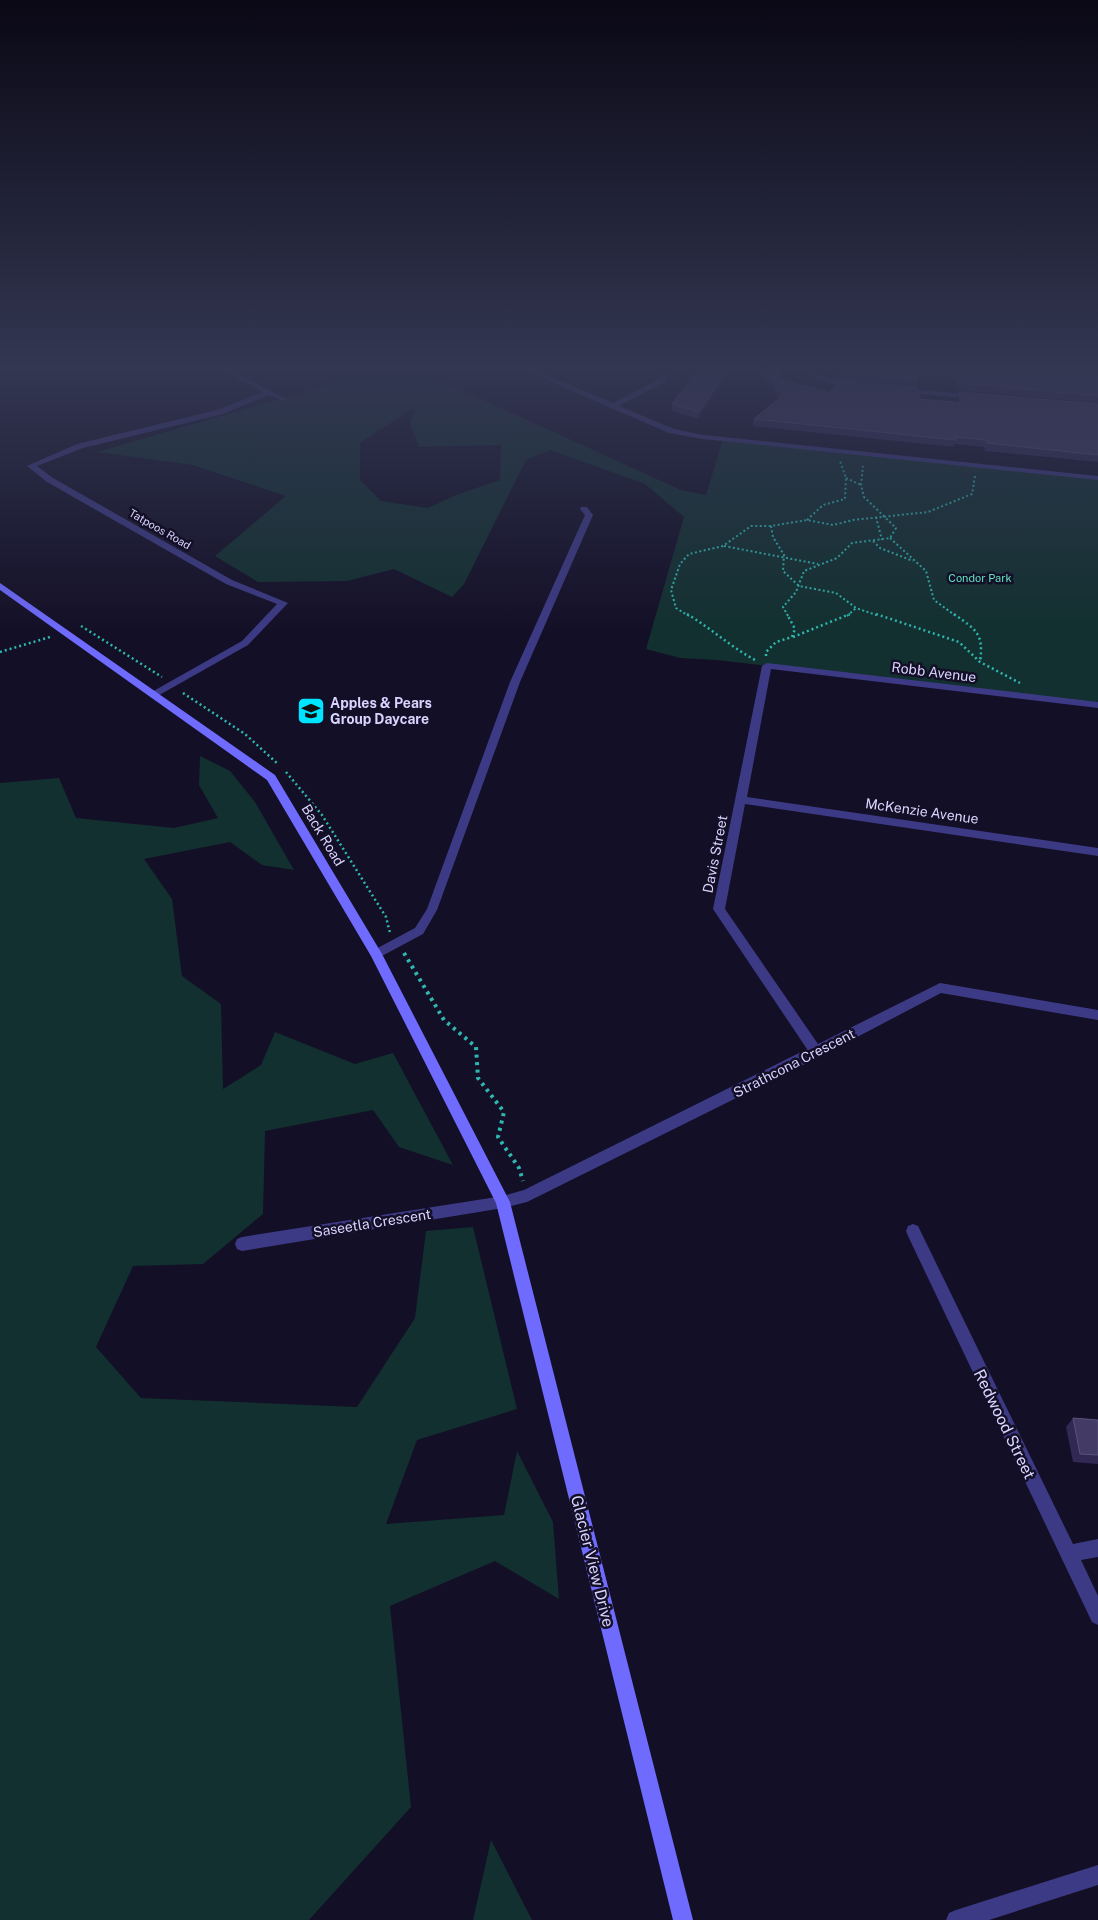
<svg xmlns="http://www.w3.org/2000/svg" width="1098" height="1920" font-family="'Public Sans',sans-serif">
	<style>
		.green { fill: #12302f; fill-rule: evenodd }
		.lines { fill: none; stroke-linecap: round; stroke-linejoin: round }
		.path-far2 { stroke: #2fb8b0; stroke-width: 2; stroke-dasharray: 2 2.5; stroke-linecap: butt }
		.path-far1 { stroke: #2fb8b0; stroke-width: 2.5; stroke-dasharray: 2 3; stroke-linecap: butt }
		.path { stroke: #2fb8b0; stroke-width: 4; stroke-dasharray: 3 4.5; stroke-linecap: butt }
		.lane { fill: #3d3a85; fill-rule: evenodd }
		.street { fill: #3d3a85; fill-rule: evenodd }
		.secondary { fill: #6f6bff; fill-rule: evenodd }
		.wall { fill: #312854 }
		.shaded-wall { fill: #1d163a }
		.building { fill: #433a66; stroke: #5a527e }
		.labels { text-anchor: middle; stroke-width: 5; stroke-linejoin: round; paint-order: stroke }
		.far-street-label { font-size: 11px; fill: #d9d4ff; stroke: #130f26 }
		.far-park-label { font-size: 11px; fill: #5fe0c0; stroke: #130f26 }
		.street-label { font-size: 14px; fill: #d9d4ff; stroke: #130f26 }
		.poi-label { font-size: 14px; font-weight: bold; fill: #d9d4ff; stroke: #130f26; text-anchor: start }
		.near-street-label { font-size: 16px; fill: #d9d4ff; stroke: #130f26 }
	</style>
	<rect width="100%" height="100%" fill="#130f26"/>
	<path class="green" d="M 321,365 L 406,365 L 681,490 L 706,495 L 723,439 L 1098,478 L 1098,705 L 717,660 L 680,658 L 646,649 L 684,517 L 645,484 L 550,450 L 526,460 L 464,584 L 452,597 L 394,569 L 347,581 L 258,582 L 215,556 L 286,496 L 193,465 L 97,452 L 332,384 ZM 415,407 L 410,424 L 419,447 L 501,445 L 500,480 L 456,495 L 428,508 L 381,501 L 360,480 L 360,443 Z
		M 200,756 L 230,771 L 255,802 L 294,870 L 262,865 L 230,842 L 144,859 L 172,899 L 182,976 L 221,1004 L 223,1089 L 261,1065 L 275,1032 L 355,1064 L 393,1053 L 453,1165 L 399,1147 L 373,1110 L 265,1131 L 263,1214 L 203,1264 L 133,1266 L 96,1347 L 141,1398 L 357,1407 L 415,1318 L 426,1231 L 473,1227 L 517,1409 L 417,1440 L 386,1524 L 504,1515 L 517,1451 L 553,1522 L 559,1599 L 495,1561 L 390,1606 L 411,1807 L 309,1920 L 0,1920 L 0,783 L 59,778 L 76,818 L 174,828 L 218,818 L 199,785 Z
		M 491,1840 L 532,1920 L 473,1920 Z"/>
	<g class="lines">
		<path class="path-far2" d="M 846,478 L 861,485
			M 876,517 L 882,540
			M 807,520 L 823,505 L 845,499 L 846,478 L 840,461
			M 771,526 L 773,537 L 784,555 L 783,571 L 799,586 L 836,593 L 856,608 L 879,616
			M 890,538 L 926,571 L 934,600 L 956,616
			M 873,541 L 880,548 L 913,561
			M 724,546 L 818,564
			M 689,616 L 676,608 L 671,590 L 680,564 L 689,554 L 723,546 L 751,526 L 771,526 L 807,520 L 833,525 L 853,520 L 928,512 L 972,494 L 975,476
			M 788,616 L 783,607 L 796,592 L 804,571 L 837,558 L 852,543 L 890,538 L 896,528 L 864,497 L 861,485 L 863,466
			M 847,616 L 856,608"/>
		<path class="path-far1" d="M 687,614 C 712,629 732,648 757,661
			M 876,614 L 959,642 L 980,662 L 1020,683
			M 954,614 C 976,630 984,633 980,662
			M 81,626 L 162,677
			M 793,637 L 850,614
			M 0,652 L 50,637
			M 766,656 L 766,652 L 776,642 L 792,637 L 795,629 L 787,614
			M 183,693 L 245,734 L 278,764
			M 286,772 L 322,815 L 386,917 L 390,933"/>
		<path class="path" d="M 404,953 L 444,1020 L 476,1047 L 478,1078 L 504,1112 L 498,1137 L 519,1168 L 523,1181"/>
		<path class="lane" d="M 581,507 L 587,507 L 593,515 L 520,682 L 437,910 L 423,934 L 380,957 L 372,957 L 370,954 L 372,951 L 415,928 L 427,909 L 510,682 L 585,515 L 580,509 Z"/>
		<path class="street" d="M 0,365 L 7,365 L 0,367 Z
			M 212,365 L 220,365 L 287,399 L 283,401 L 269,395 L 223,414 L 83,448 L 37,466 L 53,478 L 232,580 L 288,603 L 248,645 L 154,698 L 150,697 L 150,693 L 242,641 L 277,604 L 226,584 L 47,482 L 27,466 L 77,444 L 217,410 L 263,392 Z
			M 512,365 L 522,365 L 613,403 L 659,379 L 664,365 L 670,365 L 665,382 L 619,406 L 674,429 L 703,435 L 1098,476 L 1098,480 L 703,439 L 669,433 Z
			M 811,365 L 817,365 L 817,371 L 822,376 L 856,385 L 852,387 L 817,380 L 809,372 Z
			M 898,388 L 976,395 L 980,397 L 976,399 L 901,392 L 898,392 Z
			M 767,663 L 1098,702 L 1098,708 L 771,669 L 747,797 L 1098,848 L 1098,856 L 745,804 L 725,909 L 818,1044 L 940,983 L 1098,1010 L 1098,1020 L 941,993 L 821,1056 L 527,1202 L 503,1208 L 242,1251 L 237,1249 L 235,1244 L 237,1239 L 242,1237 L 503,1196 L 524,1190 L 807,1049 L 713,909 L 762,666 Z
			M 913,1224 L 918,1226 L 1073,1544 L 1098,1539 L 1098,1557 L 1081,1560 L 1098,1596 L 1098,1625 L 1092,1622 L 908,1236 L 906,1231 L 908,1226 Z
			M 1098,1865 L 1098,1885 L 989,1920 L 946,1920 L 949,1913 L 956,1910 Z"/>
		<path class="secondary" d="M 0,583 L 275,775 L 382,954 L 510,1202 L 693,1920 L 673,1920 L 496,1203 L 371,956 L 267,780 L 0,590 Z"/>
	</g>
	<path class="wall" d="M 759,365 L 781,365 L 778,379 L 831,393 L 958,402 L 958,400 L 959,392 L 1098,404 L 1098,462 L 985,451 L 984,447 L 954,444 L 954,447 L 753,426 L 754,419 L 779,399 L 771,384 L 766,384 L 758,369 Z
		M 838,365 L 1098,365 L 1098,403 L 957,390 L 955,380 L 918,377 L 917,387 L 836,379 Z
		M 727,367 L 722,386 L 698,419 L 672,411 L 672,404 Z
		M 1073,1418 L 1098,1420 L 1098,1464 L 1073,1462 L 1066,1427 Z"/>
	<path class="shaded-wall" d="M 726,365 L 727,365 L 727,367 L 722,386 L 698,419 L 699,412 Z"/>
	<path class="building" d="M 697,365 L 726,365 L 722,379 L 699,412 L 672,404 L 693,376 Z
		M 760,365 L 781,365 L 778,377 L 767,378 Z
		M 838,365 L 1098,365 L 1098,396 L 958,383 L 957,373 L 918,370 L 918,380 L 838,372 Z
		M 772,377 L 831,393 L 831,390 L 835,390 L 836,380 L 918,388 L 919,399 L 961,403 L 959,392 L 1098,404 L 1098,455 L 987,443 L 986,440 L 955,437 L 956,440 L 754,419 L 782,396 Z
		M 1073,1418 L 1098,1420 L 1098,1455 L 1080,1454 Z"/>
	<linearGradient id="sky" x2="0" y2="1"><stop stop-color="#0a0815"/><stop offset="0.58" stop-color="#333752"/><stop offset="1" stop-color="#333752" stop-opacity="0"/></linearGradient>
	<rect width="1098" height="634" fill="url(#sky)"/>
	<defs>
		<g id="school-square" transform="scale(1.4375)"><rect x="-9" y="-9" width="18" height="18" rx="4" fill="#00e5ff" stroke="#130f26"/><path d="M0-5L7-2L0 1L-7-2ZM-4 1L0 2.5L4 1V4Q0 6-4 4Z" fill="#111"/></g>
	</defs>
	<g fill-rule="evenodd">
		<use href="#school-square" x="311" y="711"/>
	</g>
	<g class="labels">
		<g class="far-street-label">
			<text transform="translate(160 529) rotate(30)" y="4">Tatpoos Road</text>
		</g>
		<g class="far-park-label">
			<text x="980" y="582">Condor Park</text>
		</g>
		<g class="street-label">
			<text transform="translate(934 672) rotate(7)" y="5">Robb Avenue</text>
			<text transform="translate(922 811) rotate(8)" y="5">McKenzie Avenue</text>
			<text transform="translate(323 835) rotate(59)" y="5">Back Road</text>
			<text transform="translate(715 854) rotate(-79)" y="5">Davis Street</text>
			<text transform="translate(794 1063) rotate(-27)" y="5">Strathcona Crescent</text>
			<text transform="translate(372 1223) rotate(-9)" y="5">Saseetla Crescent</text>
		</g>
		<g class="poi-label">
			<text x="330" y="708">Apples &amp; Pears<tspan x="330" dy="16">Group Daycare</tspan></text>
		</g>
		<g class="near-street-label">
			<text transform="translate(1005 1424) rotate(64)" y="6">Redwood Street</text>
			<text transform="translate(593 1561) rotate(76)" y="6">Glacier View Drive</text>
		</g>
	</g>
</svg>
